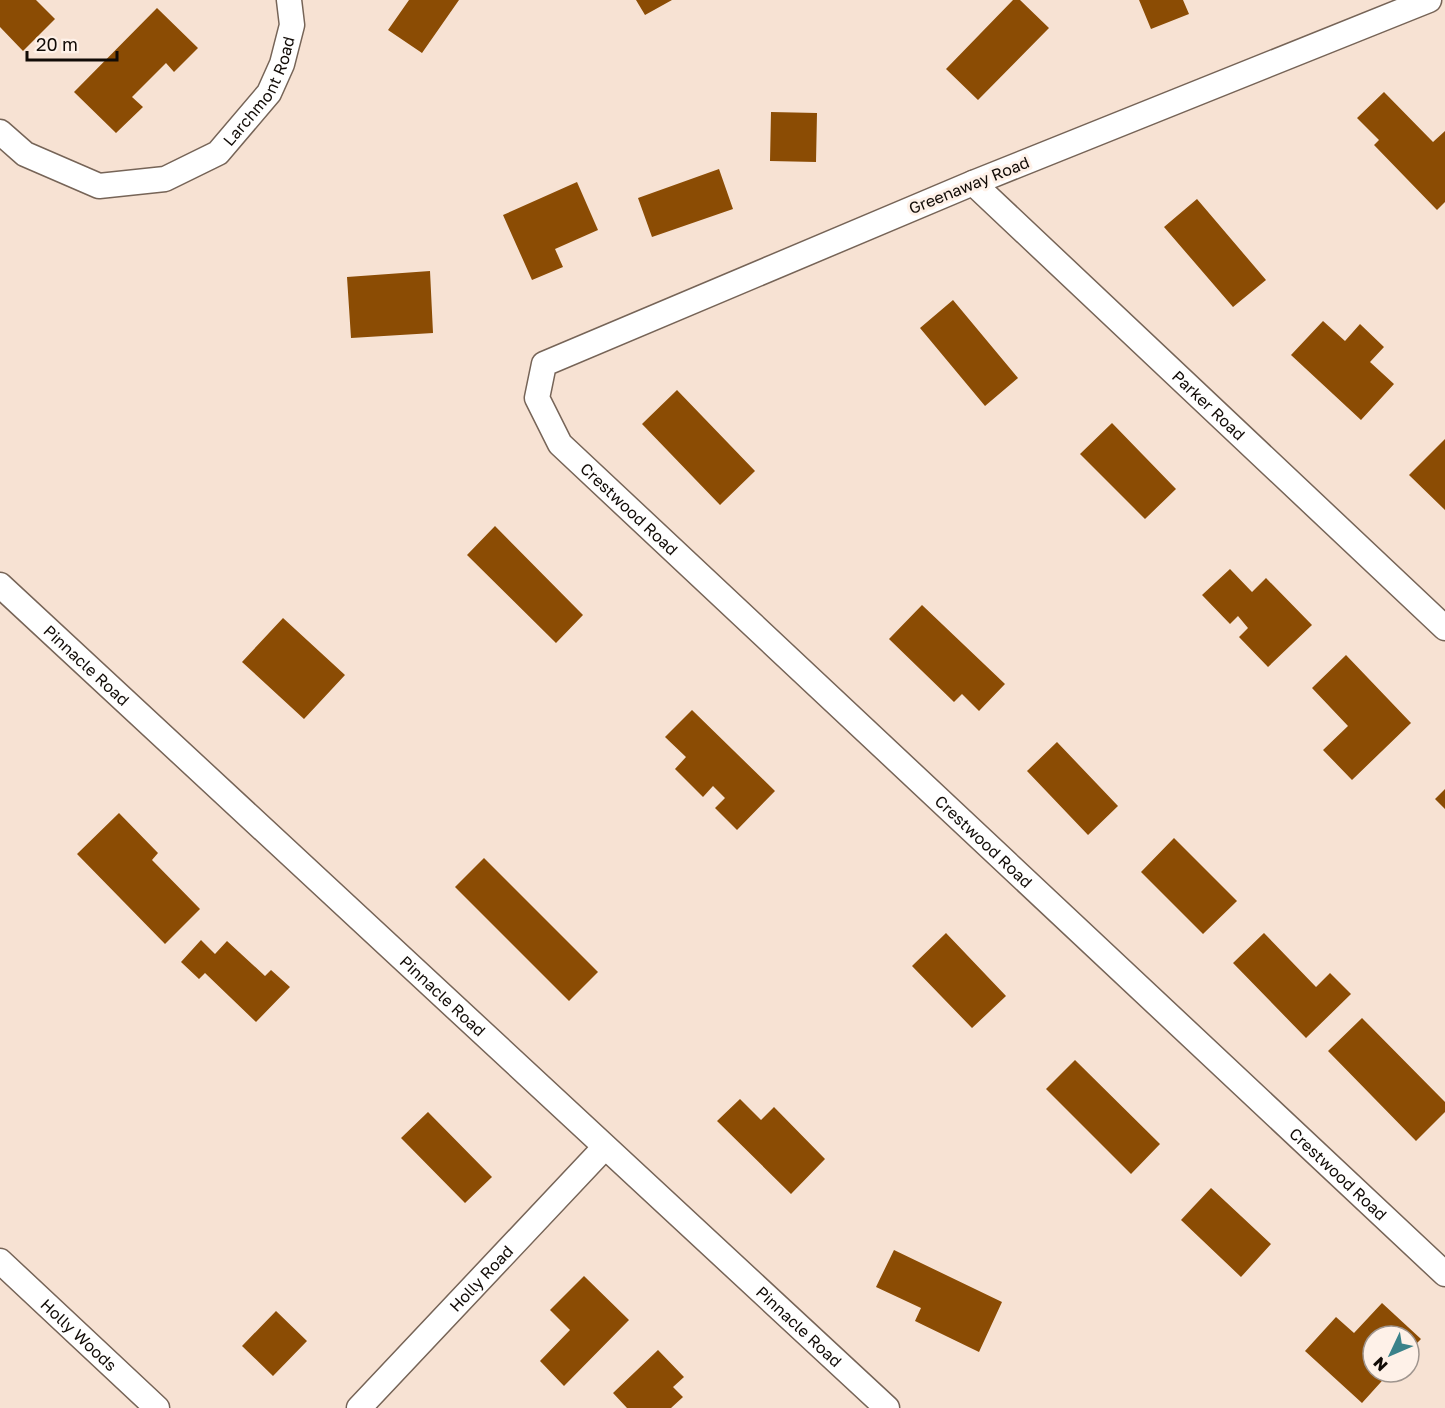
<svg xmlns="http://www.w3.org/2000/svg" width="1445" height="1408" font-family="'Golos Text',sans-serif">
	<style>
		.building { fill: #8b4c04 }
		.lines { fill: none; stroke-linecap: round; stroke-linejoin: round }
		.street-casing { stroke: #766457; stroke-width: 27 }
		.street { stroke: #fff; stroke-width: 24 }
		.labels { text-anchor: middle; stroke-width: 6; stroke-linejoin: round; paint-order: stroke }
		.street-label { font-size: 16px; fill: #110b06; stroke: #fef1e8 }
	</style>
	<rect width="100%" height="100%" fill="#f7e2d3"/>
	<path class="building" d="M 0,0 L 36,0 L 55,19 L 23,51 L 0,27 Z
		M 409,0 L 459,0 L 422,53 L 388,30 Z
		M 636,0 L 672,0 L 645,15 Z
		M 1013,0 L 1020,0 L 1049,28 L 978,100 L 946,69 Z
		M 1139,0 L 1183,0 L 1189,14 L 1151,29 Z
		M 157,8 L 198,48 L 174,72 L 166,63 L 132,97 L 143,107 L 116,133 L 74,92 Z
		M 1384,92 L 1433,142 L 1445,131 L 1445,202 L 1437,210 L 1374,145 L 1379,140 L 1357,118 Z
		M 771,112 L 817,113 L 816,162 L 770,161 Z
		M 719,169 L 733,209 L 652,237 L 638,198 Z
		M 577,182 L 598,230 L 555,249 L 563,267 L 532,280 L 503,215 Z
		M 1197,199 L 1266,280 L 1233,307 L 1164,227 Z
		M 430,271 L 433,333 L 351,338 L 347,277 Z
		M 953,300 L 1018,378 L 985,406 L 920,328 Z
		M 1323,321 L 1345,341 L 1360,324 L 1384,347 L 1370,362 L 1394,384 L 1361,420 L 1291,355 Z
		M 677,390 L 755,471 L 720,505 L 642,424 Z
		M 1112,423 L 1176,489 L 1145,519 L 1080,454 Z
		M 1445,439 L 1445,510 L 1409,475 Z
		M 495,526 L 583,615 L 556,643 L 467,555 Z
		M 1230,569 L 1252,592 L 1266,578 L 1312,625 L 1268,667 L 1239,637 L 1248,628 L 1238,616 L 1230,624 L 1202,595 Z
		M 922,605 L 1005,684 L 979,711 L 962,694 L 954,702 L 889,639 Z
		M 283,618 L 345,675 L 304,719 L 242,662 Z
		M 1346,655 L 1411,723 L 1352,780 L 1323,750 L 1348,726 L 1312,688 Z
		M 692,710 L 775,791 L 737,830 L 715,808 L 725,798 L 713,786 L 703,797 L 675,769 L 686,757 L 665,737 Z
		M 1057,742 L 1118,806 L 1088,835 L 1027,771 Z
		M 1445,789 L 1445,809 L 1435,799 Z
		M 119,813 L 158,853 L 152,860 L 200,909 L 165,944 L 77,854 Z
		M 1174,838 L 1237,901 L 1203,934 L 1141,872 Z
		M 484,858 L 598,972 L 569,1001 L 455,887 Z
		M 946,933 L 1006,996 L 972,1028 L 912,966 Z
		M 1264,933 L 1316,987 L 1330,973 L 1351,994 L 1306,1038 L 1233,963 Z
		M 201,940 L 215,954 L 227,941 L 265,976 L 271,970 L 290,987 L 256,1022 L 205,973 L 199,979 L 181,962 Z
		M 1362,1018 L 1445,1102 L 1445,1112 L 1416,1141 L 1328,1051 Z
		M 1075,1060 L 1160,1144 L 1131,1174 L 1046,1089 Z
		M 740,1099 L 761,1120 L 774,1107 L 825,1159 L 791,1194 L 717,1121 Z
		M 428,1112 L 492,1177 L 465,1203 L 401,1138 Z
		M 1211,1188 L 1271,1244 L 1241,1277 L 1181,1220 Z
		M 894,1250 L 1002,1302 L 979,1352 L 915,1321 L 921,1308 L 876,1287 Z
		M 584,1276 L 629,1320 L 564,1386 L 540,1361 L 570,1330 L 550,1310 Z
		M 1382,1303 L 1421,1339 L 1409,1351 L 1409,1336 L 1373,1336 L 1373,1372 L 1390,1372 L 1362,1403 L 1305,1351 L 1336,1317 L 1354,1333 Z
		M 276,1311 L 307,1341 L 273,1376 L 242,1346 Z
		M 658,1350 L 684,1377 L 673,1387 L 683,1397 L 671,1408 L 627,1408 L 613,1393 Z"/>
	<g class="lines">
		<g class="street-casing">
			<g id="street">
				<path id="s1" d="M 1429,0 L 973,183 L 544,364 L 537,398 L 560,444 L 1445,1274"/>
				<path id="s2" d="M 0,132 L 25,154 L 99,186 L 165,179 L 218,153 L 269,93 L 282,64 L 292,25 L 289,0"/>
				<path id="s3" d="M 973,183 L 1445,628"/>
				<path id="s4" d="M 0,585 L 887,1408"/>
				<path id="s5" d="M 0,1261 L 157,1408"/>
				<path id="s6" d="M 359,1408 L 604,1148"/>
			</g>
		</g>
		<use href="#street" class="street"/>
	</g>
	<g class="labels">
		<g class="street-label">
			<text dy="6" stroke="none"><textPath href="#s2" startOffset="315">Larchmont Road</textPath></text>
			<text transform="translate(969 185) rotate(-22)" y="6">Greenaway Road</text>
			<text dy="6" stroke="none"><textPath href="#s3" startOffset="324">Parker Road</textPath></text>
			<text dy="6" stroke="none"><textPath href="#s1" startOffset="1138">Crestwood Road</textPath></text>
			<text dy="6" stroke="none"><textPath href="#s4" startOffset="118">Pinnacle Road</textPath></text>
			<text dy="6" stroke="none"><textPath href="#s1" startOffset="1624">Crestwood Road</textPath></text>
			<text dy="6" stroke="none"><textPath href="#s4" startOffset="604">Pinnacle Road</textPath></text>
			<text dy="6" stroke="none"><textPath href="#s1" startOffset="2110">Crestwood Road</textPath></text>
			<text dy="6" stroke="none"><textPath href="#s6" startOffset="178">Holly Road</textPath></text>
			<text dy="6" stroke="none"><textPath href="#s4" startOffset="1090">Pinnacle Road</textPath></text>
			<text dy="6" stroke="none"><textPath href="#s5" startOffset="108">Holly Woods</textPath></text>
		</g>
	</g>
	<g transform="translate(1391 1354) rotate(226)"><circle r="28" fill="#fef1e8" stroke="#9f958e" stroke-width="1.5"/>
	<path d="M0-4.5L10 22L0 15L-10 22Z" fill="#3a828a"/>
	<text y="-9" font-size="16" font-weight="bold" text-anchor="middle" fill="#110b06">N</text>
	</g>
	<path d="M27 51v9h90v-9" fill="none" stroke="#110b06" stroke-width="3"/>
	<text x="36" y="51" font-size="18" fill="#110b06" stroke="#fef1e8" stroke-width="4.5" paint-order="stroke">20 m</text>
</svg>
